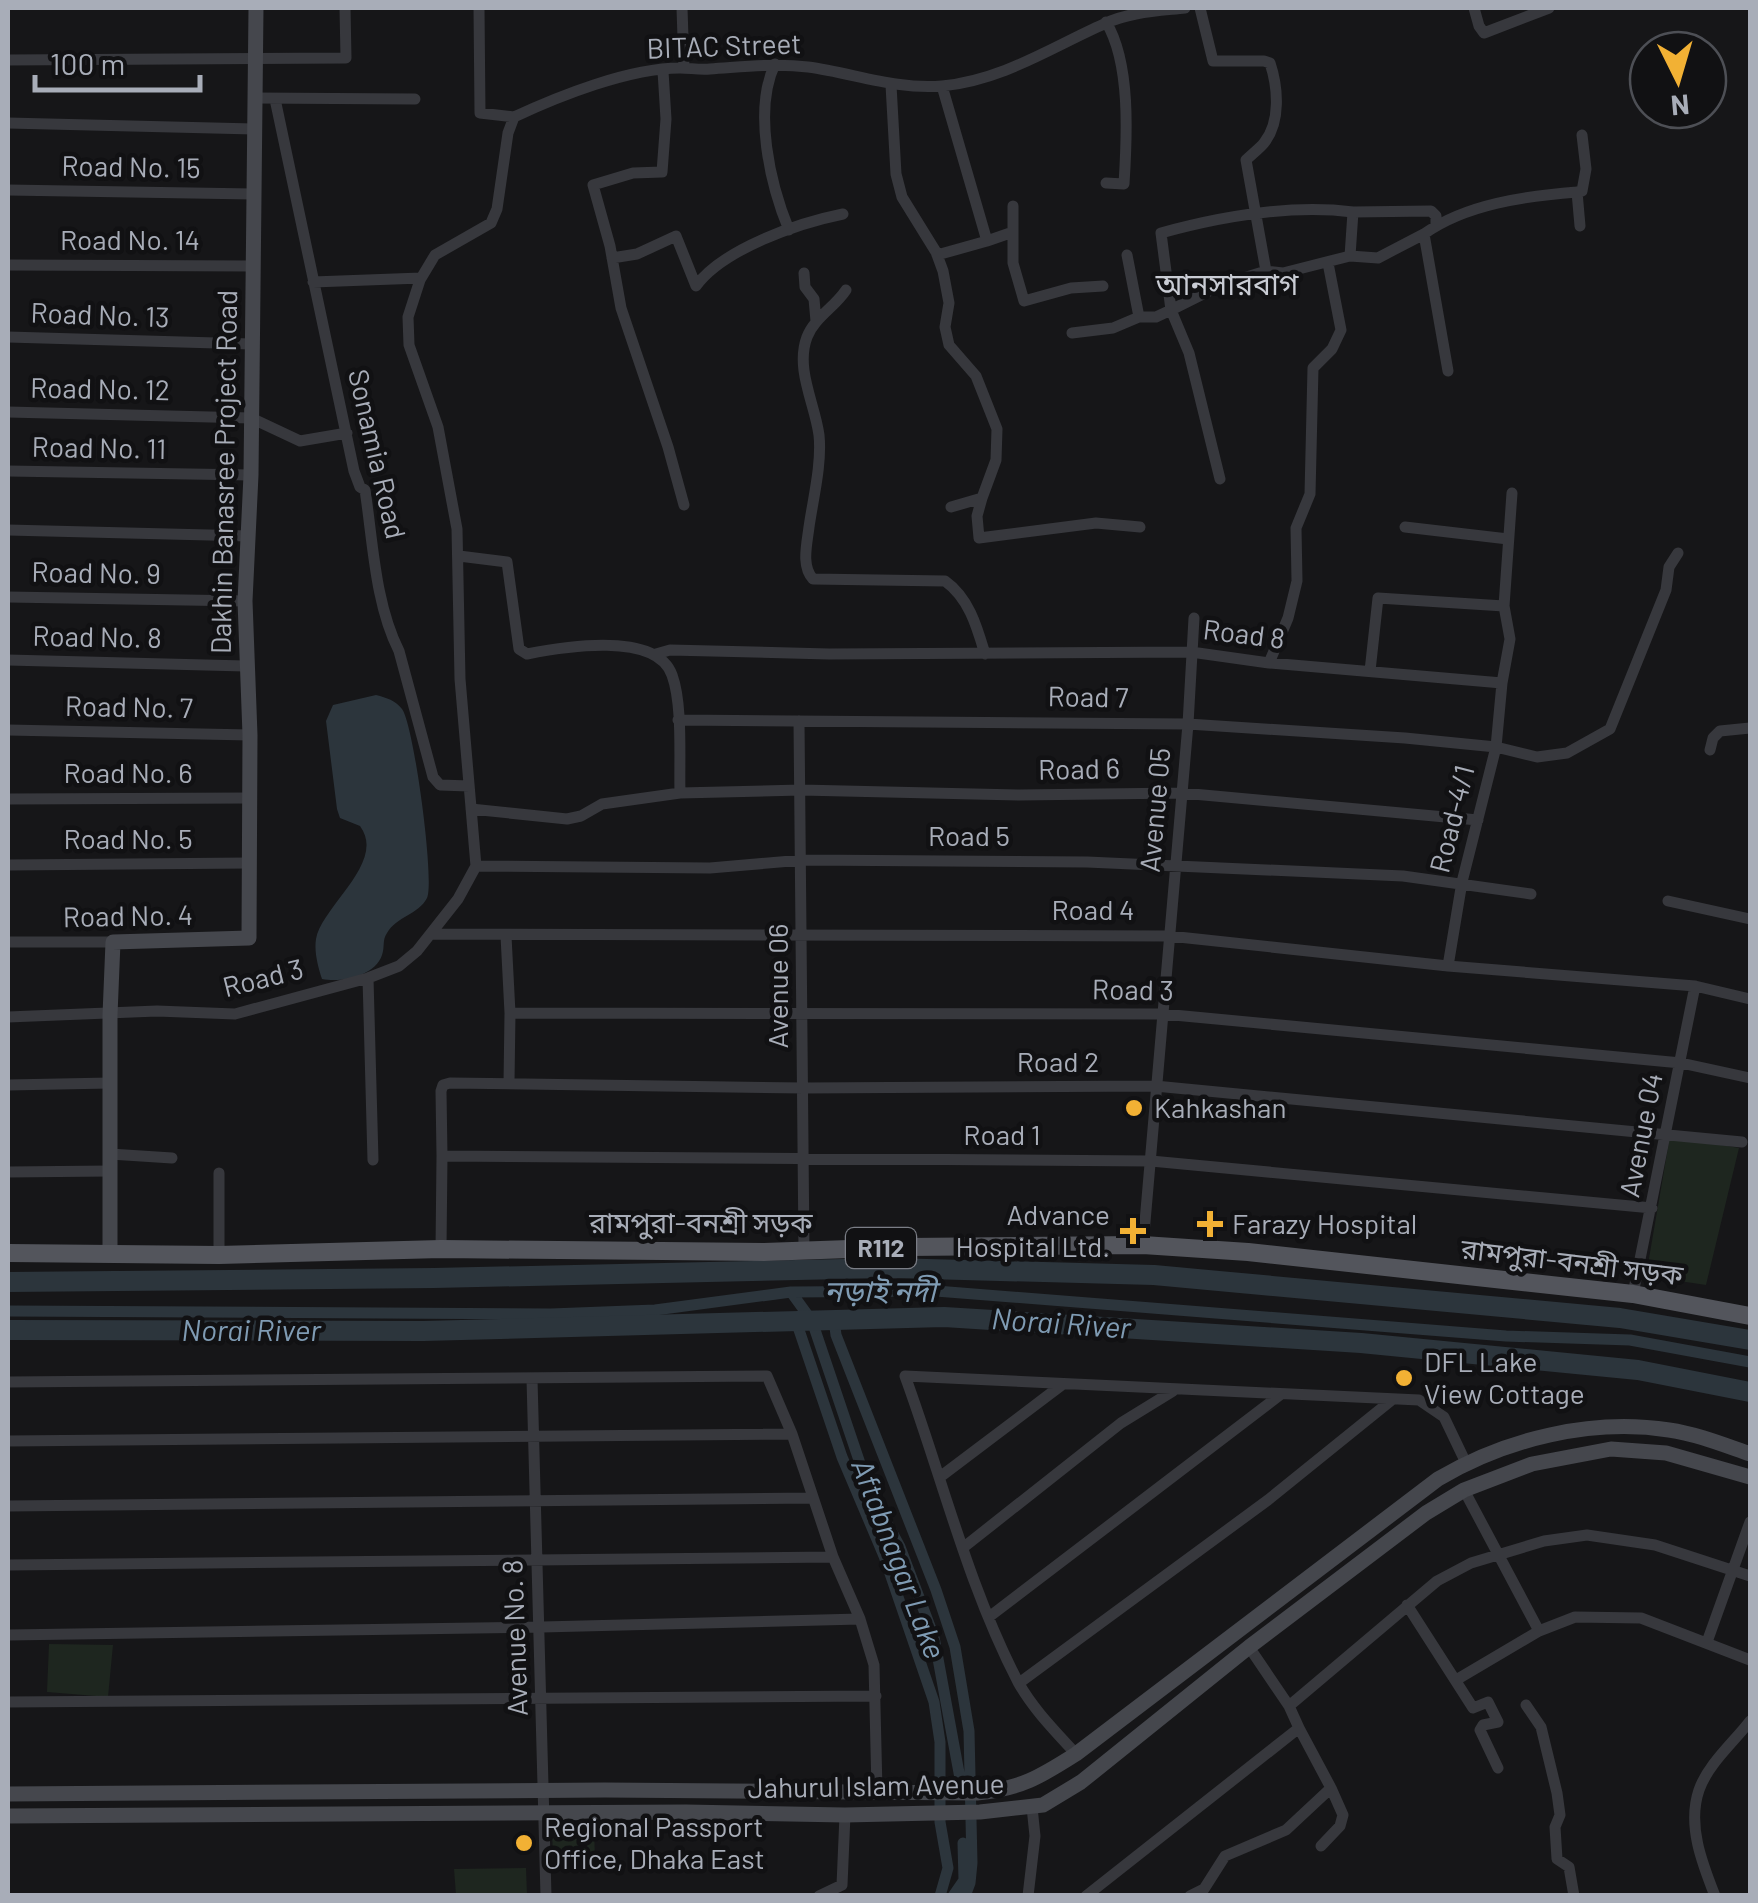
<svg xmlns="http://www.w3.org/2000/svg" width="1758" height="1903" font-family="Barlow,'Noto Sans Bengali',sans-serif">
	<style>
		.green { fill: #1e261f }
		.water { fill: #2c353c }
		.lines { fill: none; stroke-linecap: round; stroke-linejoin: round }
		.canal { stroke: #2c353c; stroke-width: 11 }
		.river { stroke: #2c353c; stroke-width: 20 }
		.street { stroke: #37383d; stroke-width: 11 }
		.secondary { stroke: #45474d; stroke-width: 15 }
		.primary { stroke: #53555c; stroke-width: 18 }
		.poi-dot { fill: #f2b134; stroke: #111113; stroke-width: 4 }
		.labels { text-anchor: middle; stroke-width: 9; stroke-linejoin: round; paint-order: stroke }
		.shield { fill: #111113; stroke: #7b7e86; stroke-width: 2.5 }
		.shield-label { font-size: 25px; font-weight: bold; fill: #a8adb8 }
		.street-label { font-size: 28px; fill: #a8adb8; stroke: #111113 }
		.poi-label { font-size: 28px; fill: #a8adb8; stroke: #111113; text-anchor: start }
		.neighbourhood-label { font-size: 30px; fill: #c9ccd4; stroke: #111113 }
		.water-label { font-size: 30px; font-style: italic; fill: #7f9bb3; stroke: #111113 }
	</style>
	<rect width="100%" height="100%" fill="#161618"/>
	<path class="green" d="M 1670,1136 L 1739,1148 L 1706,1285 L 1646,1276 Z
		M 49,1644 L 113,1645 L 108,1697 L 47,1692 Z
		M 594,1828 L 595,1859 L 553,1859 L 552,1829 Z
		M 526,1868 L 527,1895 L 456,1895 L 454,1869 Z"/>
	<path class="water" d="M 376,695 C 387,698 395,700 402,709 C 414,725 435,882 427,898 C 419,914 396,917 387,933 C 382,940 385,947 382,955 C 375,976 342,983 322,979 C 318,967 314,952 316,939 C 322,906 387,862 360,826 L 340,818 L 337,809 L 326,721 L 333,705 Z"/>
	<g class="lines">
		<path class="canal" d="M 791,1292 L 812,1321 L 869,1490 L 900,1547 L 934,1637 L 962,1789
			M 8,1311 L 551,1314 L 655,1310 L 791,1292 L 936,1291 L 1506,1336 L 1630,1340 L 1750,1362
			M 940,1896 L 948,1868 L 940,1822 L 940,1742 L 934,1702 L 884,1556 L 842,1457 L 796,1321 L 834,1320 L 836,1335 L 936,1590 L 955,1647 L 969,1731 L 972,1863 L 970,1883 L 965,1896
			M 953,1896 L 964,1880 L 963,1843"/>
		<path class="river" d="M 8,1282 L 434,1278 L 891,1268 L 1154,1275 L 1620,1318 L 1750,1340
			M 8,1330 L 423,1331 L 944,1317 L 1361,1343 L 1638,1370 L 1750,1392"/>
		<path class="street" d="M 479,8 L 480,113 L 514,117
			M 682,8 L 684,68
			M 1200,8 L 1213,61 L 1264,61 L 1270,63 C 1278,87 1281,122 1264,143 C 1259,149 1251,155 1246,160 L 1266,271 L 1283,273 L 1350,256 L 1353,212 L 1431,211 L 1436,216 L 1436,226
			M 1474,8 L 1479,26 L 1484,33 L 1549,8
			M 1106,22 C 1131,63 1127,137 1124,184 L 1106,183
			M 8,60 L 346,58 L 345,8
			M 775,64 C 753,110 770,184 789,230
			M 663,71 L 666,119 L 662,172 L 633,173 L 593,185 L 610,246 L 621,308 L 668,447 L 684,505
			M 891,85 L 896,174 L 902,197 L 936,252 L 943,271 L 949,303 L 945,327 L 949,345 L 976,376 L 997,429 L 996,460 L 982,498 L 951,507
			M 254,98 L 415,99
			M 275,99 L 354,471 L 360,487 L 365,490 C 373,542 375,604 399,651 L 433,777 L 440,785 L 469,786
			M 8,123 L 254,129
			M 8,190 L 253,194
			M 1577,192 L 1582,191 L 1586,169 L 1582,135
			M 1013,232 L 1013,263 L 1024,301 L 1071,288 L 1103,286
			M 987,241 L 1013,232 L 1013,206
			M 937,255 L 987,241 L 942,86
			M 1127,255 L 1139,317
			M 1350,256 L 1378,258 L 1424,234
			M 612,258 L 637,254 L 676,236 L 696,286 C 723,249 798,223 843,214
			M 8,265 L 252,266
			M 804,273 L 805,287 L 814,299 L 816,321
			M 313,282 L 421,278
			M 846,290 C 835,307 814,318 807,337 C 795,369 815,404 819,435 C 822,464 813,499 809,527 C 807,544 801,566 813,579 L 945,581 C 969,598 977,627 985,654
			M 1072,333 L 1113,328 L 1139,317 L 1156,317 L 1171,310 L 1161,233 C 1223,216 1290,204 1353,212
			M 8,337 L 251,344
			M 1448,371 L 1424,234 C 1466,204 1526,196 1577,192 L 1580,226
			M 8,412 L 251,418 L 300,441 L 347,433
			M 8,471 L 251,475
			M 1220,479 L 1189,353 L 1171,310 L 1221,285 L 1266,271
			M 982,498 L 977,516 L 979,538 L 1096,523 L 1140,527
			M 1405,527 L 1508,539
			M 8,530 L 249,536
			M 459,556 L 507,562 L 519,649 L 527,654 C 563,647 656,631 672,675 C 683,705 679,760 680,793 L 801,790 L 1019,795 L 1182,793 L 1478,820
			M 8,597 L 245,601
			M 656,654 L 670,650 L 829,654 L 1191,652 L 1269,663 L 1502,683 L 1496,747 L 1462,882 L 1448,966
			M 8,660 L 245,666
			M 1269,663 L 1288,618 L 1297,581 L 1296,528 L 1310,494 L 1313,368 L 1332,349 L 1341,330 L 1328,263
			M 1370,671 L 1378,598 L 1504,606
			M 1502,683 L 1510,639 L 1504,606 L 1512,493
			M 678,720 L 1188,724 L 1405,738 L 1496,747 L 1537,757 L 1567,753 L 1610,729 L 1666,590 L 1669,567 L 1678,553
			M 799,721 L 804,1251
			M 8,730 L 250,735
			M 1710,750 L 1713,738 L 1720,731 L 1750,728
			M 8,799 L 249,798
			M 471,809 L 567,819 L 581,816 L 602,804 L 680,793
			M 8,865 L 249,863
			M 476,866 L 460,679 L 457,529 L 438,427 L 409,345 L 408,317 L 420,280 L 435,255 L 491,223 L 497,209 L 508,133 L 514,117 C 559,96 629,68 680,68 C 690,68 699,70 710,69 C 743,67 774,63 808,67 C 853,73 896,90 942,86 C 1003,80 1050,48 1104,24 C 1129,12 1158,11 1185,8
			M 476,866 L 710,868 L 803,860 L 1087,862 L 1403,876 L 1531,894
			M 1668,901 L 1750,919
			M 432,934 L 1169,936 L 1448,966 L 1695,986 L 1750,999
			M 506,936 L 510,1013 L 509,1083
			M 8,942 L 113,942
			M 368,978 L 373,1160
			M 510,1013 L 1163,1014 L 1681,1063 L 1750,1078
			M 8,1017 L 157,1011 L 235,1014 L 368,978 L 399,966 L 417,951 L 458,899 L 476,866
			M 8,1085 L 110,1083
			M 110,1154 L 172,1158
			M 442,1156 L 441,1091 L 443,1085 L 450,1083 L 804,1088 L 1155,1086 L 1742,1142
			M 8,1172 L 110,1171
			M 1143,1245 L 1188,724 L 1194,618
			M 441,1249 L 442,1156 L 1151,1161 L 1652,1208
			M 219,1255 L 219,1173
			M 1633,1294 L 1695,986
			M 532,1379 L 546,1896
			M 8,1382 L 767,1376 L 792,1434 L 833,1557 L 860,1619 L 874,1665 L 877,1790
			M 8,1441 L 792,1434
			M 940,1477 L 1063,1384
			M 1464,1490 L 1539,1631
			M 8,1506 L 813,1498
			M 964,1547 L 1121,1423 L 1173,1391
			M 8,1565 L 833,1557
			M 1407,1605 L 1473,1708 L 1488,1702 L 1498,1722 L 1483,1725 L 1480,1730 L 1498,1768
			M 989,1617 L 1280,1395
			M 8,1635 L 542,1627 L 860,1619
			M 1707,1642 L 1750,1522
			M 1456,1680 L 1539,1631 L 1575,1617 L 1641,1618 L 1750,1660
			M 1019,1683 L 1268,1500 L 1393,1399
			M 8,1702 L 876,1696
			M 1526,1705 L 1541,1727 L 1557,1793 L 1560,1815 L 1555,1827 L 1557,1859 L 1569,1867 L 1574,1896
			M 1289,1706 L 1437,1581 L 1471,1563 L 1544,1541 L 1587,1535 L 1655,1545 L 1750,1576
			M 1076,1754 C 1055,1731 1033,1709 1018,1682 C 968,1586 942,1477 905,1376 L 1419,1400 L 1444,1417 L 1466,1463
			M 1321,1846 L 1340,1826 L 1343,1815 L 1331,1788
			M 819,1896 L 842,1885 L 845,1815
			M 1028,1896 L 1035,1836 L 1032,1807
			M 1086,1896 L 1299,1728 L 1289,1706 L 1249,1647
			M 1190,1896 L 1204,1889 L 1225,1856 L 1286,1830 L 1331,1788 L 1299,1728
			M 1715,1896 C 1702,1863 1687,1825 1699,1790 C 1708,1764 1734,1742 1750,1721"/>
		<path class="secondary" d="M 110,1254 L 110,1015 L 113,942 L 249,938 L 250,735 L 245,601 L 251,475 L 256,8
			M 8,1794 L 605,1790 L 977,1793 C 1020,1789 1040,1777 1076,1754 L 1438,1479 C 1506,1439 1591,1418 1669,1430 C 1697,1434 1724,1445 1750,1454
			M 8,1816 L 686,1812 L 845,1815 L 980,1812 L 1043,1805 L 1081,1782 L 1249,1647 L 1426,1513 L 1464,1490 L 1532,1464 L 1611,1449 L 1666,1453 L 1750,1477"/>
		<path class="primary" d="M 8,1253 L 219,1255 L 441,1249 L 764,1252 L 906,1247 L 1143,1245 L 1248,1252 L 1633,1294 L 1750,1316"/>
	</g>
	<g class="poi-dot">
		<circle cx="1134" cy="1108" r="10"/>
		<path d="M1205 1209h10v10h10v10h-10v10h-10v-10h-10v-10h10z"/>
		<path d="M1128 1216h10v10h10v10h-10v10h-10v-10h-10v-10h10z"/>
		<circle cx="1404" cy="1378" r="10"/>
		<circle cx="524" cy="1843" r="10"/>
	</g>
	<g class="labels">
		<rect class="shield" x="846" y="1228" width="70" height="40" rx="8"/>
		<g class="shield-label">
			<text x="881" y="1257">R112</text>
		</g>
		<g class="street-label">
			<text transform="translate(724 46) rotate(-2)" y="10">BITAC Street</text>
			<text transform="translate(131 167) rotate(1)" y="10">Road No. 15</text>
			<text x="130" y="250">Road No. 14</text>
			<text transform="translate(100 315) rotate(2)" y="10">Road No. 13</text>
			<text transform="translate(100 389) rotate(1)" y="10">Road No. 12</text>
			<text transform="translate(99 448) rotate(1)" y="10">Road No. 11</text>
			<text transform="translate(377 454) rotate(77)" y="10">Sonamia Road</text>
			<text transform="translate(224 472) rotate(-89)" y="10">Dakhin Banasree Project Road</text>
			<text transform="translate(96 573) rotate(1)" y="10">Road No. 9</text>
			<text transform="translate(1244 634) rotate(7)" y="10">Road 8</text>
			<text transform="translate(97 637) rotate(1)" y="10">Road No. 8</text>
			<text transform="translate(1088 697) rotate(1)" y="10">Road 7</text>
			<text transform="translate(129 707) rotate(1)" y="10">Road No. 7</text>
			<text transform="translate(1079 769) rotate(-1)" y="10">Road 6</text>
			<text x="128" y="783">Road No. 6</text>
			<text transform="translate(1155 810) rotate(-85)" y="10">Avenue 05</text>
			<text transform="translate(1452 819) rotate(-76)" y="10">Road-4/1</text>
			<text x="969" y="846">Road 5</text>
			<text x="128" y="849">Road No. 5</text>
			<text x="1093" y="920">Road 4</text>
			<text transform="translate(128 916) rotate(-1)" y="10">Road No. 4</text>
			<text transform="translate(263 978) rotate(-14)" y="10">Road 3</text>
			<text transform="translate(778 986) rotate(-90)" y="10">Avenue 06</text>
			<text transform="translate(1133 990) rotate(1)" y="10">Road 3</text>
			<text x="1058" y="1072">Road 2</text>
			<text x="1002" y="1145">Road 1</text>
			<text transform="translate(1641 1135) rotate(-79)" y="10">Avenue 04</text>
			<text x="701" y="1233">রামপুরা-বনশ্রী সড়ক</text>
			<text transform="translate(1572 1262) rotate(7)" y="10">রামপুরা-বনশ্রী সড়ক</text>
			<text transform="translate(515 1638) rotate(-92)" y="10">Avenue No. 8</text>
			<text transform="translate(876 1786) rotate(-1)" y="10">Jahurul Islam Avenue</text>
		</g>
		<g class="poi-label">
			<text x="1154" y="1118">Kahkashan</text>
			<text x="1110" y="1225" text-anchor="end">Advance<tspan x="1110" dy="32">Hospital Ltd.</tspan></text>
			<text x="1232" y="1234">Farazy Hospital</text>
			<text x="1424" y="1372">DFL Lake<tspan x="1424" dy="32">View Cottage</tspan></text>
			<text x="544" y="1837">Regional Passport<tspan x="544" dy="32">Office, Dhaka East</tspan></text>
		</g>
		<g class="neighbourhood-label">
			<text x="1227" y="295">আনসারবাগ</text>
		</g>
		<g class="water-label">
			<text x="880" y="1302">নড়াই নদী</text>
			<text transform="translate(1061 1324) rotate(4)" y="10">Norai River</text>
			<text x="251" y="1341">Norai River</text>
			<text transform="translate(898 1559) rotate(69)" y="10">Aftabnagar Lake</text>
		</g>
	</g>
	<rect width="1758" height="1903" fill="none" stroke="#a8adb8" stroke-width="20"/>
	<g transform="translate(1678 80) rotate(175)"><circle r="48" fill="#111113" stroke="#4d4f55" stroke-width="2.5"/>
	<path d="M0-8L18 38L0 25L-18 38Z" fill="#f2b134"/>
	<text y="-15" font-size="28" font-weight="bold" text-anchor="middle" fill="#a8adb8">N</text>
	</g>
	<path d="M35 75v15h165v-15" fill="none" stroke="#a8adb8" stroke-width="5"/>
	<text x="50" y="75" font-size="30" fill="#a8adb8" stroke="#111113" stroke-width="8" paint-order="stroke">100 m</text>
</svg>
